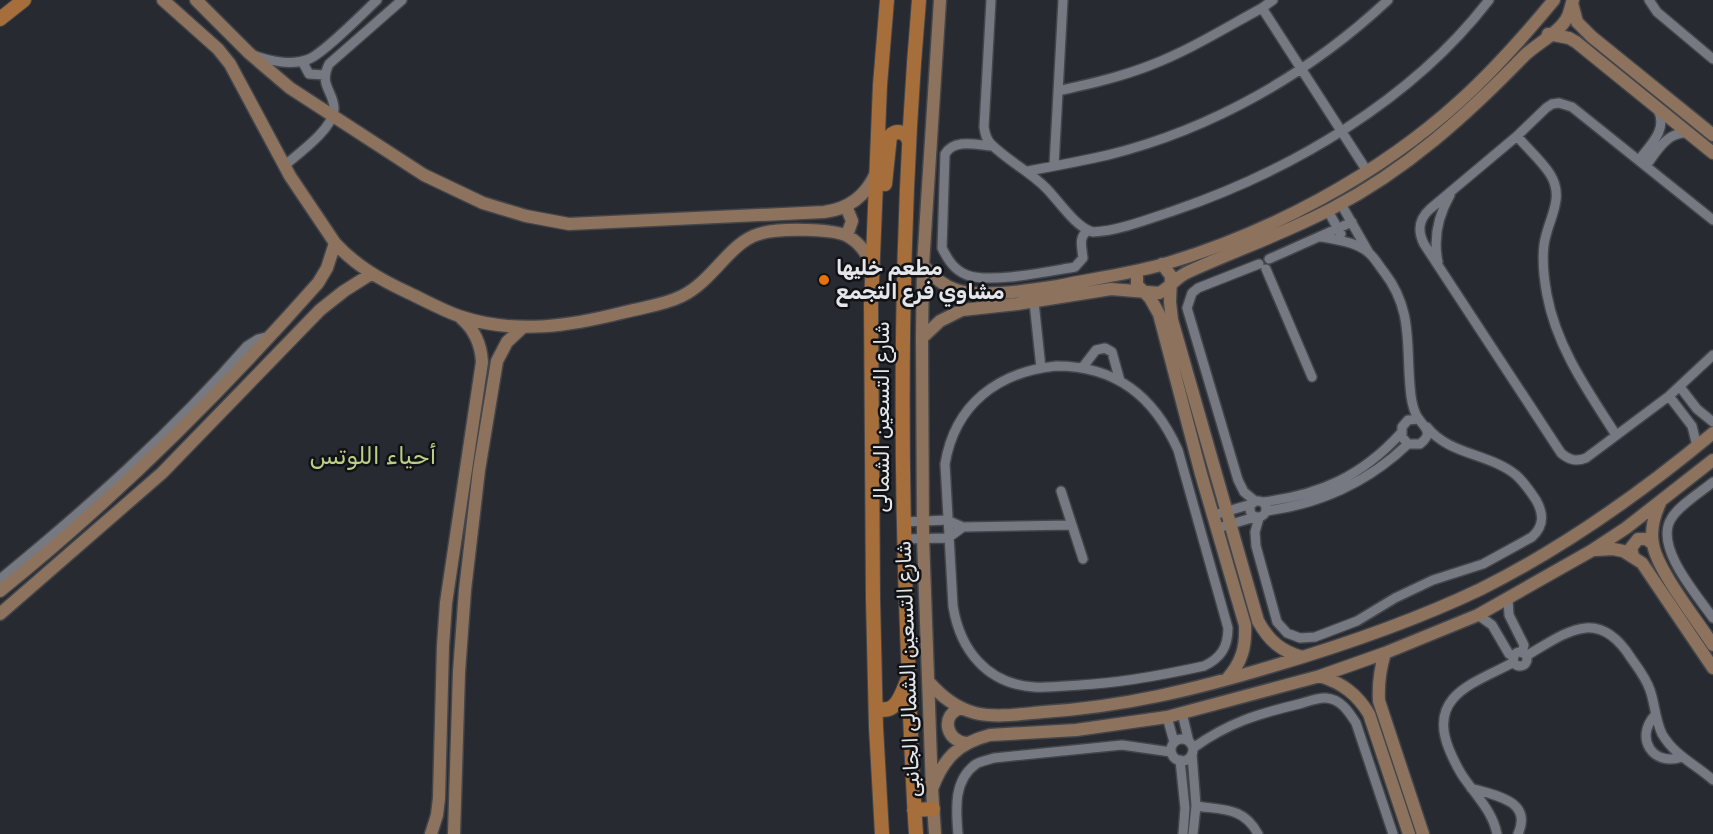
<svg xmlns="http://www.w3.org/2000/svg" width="1713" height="834" font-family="Rubik,Cairo,sans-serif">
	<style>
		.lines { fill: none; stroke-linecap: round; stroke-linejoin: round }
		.street-casing { stroke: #43454a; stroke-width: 12 }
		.secondary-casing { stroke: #43454a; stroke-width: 15 }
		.primary-casing { stroke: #43454a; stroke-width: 16 }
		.street { stroke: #767981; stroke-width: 9 }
		.secondary { stroke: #8d735e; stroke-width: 12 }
		.primary { stroke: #a56e3b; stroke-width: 14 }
		.food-dot { fill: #e8710a; stroke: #111215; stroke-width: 2 }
		.labels { text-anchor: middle; stroke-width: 5; stroke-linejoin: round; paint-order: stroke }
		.poi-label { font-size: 21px; font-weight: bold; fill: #e4e6ea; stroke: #111215; text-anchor: start }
		.street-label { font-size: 21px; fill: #e4e6ea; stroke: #111215 }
		.quarter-label { font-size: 24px; fill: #bccf84; stroke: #111215 }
	</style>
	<rect width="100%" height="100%" fill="#272a30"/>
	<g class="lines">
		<g class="street-casing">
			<path id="street" d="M 991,0 L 984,127 C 985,134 986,139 991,144 C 1008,161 1029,171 1046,188 C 1059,201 1076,228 1093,232 C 1118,231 1149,219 1173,211 C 1291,171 1412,100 1489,0
				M 1649,0 L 1657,12 L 1713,59
				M 1262,8 L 1367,171
				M 253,55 C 269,61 292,66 309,59 C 325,52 362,14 377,0
				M 302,61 L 309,74 L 325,75
				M 1058,91 C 1089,84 1121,77 1151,65 C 1190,50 1225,28 1262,8 L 1273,0
				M 1517,136 C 1527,148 1542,161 1550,174 C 1566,199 1547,220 1544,245 C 1542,261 1544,279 1547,295 C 1557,348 1588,391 1616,435
				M 993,146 C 977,145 954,138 945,154 L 942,248 C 948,260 954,270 967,275 C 990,284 1050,271 1075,267 L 1083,258 C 1082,248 1078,236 1088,231
				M 1639,160 C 1650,145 1668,130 1658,110
				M 284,166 C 299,153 332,130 334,110 C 335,92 318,86 329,64 L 402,0
				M 1054,166 L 1063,0
				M 1646,166 C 1657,151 1667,131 1689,133
				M 1028,171 C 1055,166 1082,161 1108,155 C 1213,129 1310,73 1388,0
				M 1341,204 L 1369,253
				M 1328,211 L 1341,234
				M 1713,220 L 1572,107 L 1559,103 L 1552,104 L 1546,108 L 1517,136 L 1430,209 C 1419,219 1417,230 1424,244 L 1561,453 C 1569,460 1576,462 1586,458 L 1669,396 L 1713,355
				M 1322,237 C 1337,240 1357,242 1369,253 C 1375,258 1379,266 1384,272 C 1415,312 1405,349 1411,396 C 1412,403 1414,412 1418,418 C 1425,428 1434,433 1420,444 L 1408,444 L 1402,437 L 1402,427 L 1408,420 L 1419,419
				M 1269,259 L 1352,222
				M 1438,262 C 1433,238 1438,216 1450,195
				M 1266,269 L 1312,377
				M 1034,302 L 1041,368
				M 1056,366 C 1117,366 1154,397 1178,450 L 1228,628 C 1228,647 1221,658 1204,666 C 1163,675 1122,683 1080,685 C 1065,686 1049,688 1034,687 C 987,684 960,650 953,606 L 945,464 C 955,404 998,372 1056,366 Z
				M 1082,368 L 1096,350 L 1105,348 L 1112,352 L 1120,381
				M 1680,387 L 1697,409 L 1713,422
				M 1669,396 L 1692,426 L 1697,446
				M 1713,482 C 1701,492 1678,506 1671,519 C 1654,547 1697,595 1713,618
				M 1061,491 L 1083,559
				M1250 509a8 8 0 1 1 16 0a8 8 0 1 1-16 0Z
				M 1255,501 L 1244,492 L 1238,480 L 1187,308 L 1192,293 L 1198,288 L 1259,264
				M 1263,502 C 1320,495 1362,476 1401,433
				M 1266,511 C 1321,504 1367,483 1408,444
				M 1214,515 L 1252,504
				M 1259,518 L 1255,532 L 1256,546 L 1277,622 L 1287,633 L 1300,638 L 1315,637 L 1357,621 L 1395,598 L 1433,580 L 1483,564 L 1532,537 C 1544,526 1544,514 1536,500 C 1530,491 1524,482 1516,475 C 1489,453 1449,455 1427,427
				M 903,522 L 947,520 L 963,527 L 1072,525
				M 1218,528 L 1255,517
				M 903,539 L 948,538 L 963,527
				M 0,579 C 88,507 172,432 247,346 L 258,339 L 270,336
				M 1508,599 L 1509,615 L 1524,645 L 1522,653
				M 1478,615 L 1492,625 L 1509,654 L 1514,657
				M1513 659a7 7 0 1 1 14 0a7 7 0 1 1-14 0Z
				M 1526,656 C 1567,632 1598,606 1631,658 C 1638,668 1646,678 1650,690 C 1655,704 1655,719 1662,734 C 1675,756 1695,764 1713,780
				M 1182,713 L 1189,742
				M 1655,715 C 1634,738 1653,767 1682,757
				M 1167,717 L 1174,742
				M1171 750a11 11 0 1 1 22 0a11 11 0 1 1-22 0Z
				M 1193,748 C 1228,723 1257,714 1299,704 C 1307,702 1318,697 1326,698 C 1341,699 1349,712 1356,723 L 1393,834
				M 1192,754 L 1196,806 L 1193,834
				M 1180,760 L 1185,808 L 1183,834
				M 1471,788 C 1495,796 1533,800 1518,834
				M 1196,806 C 1223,810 1244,807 1258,834
				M 958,834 C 956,810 953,780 976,764 C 981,761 988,760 994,758 L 1122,745 L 1171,752
				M 1497,834 C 1493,813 1479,799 1467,782 C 1459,772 1454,761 1449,749 C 1427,695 1475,683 1514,662"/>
		</g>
		<g class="secondary-casing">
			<path id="secondary" d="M 163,0 L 218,49 L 230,64 L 290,176 L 335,243 C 356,266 381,280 409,293 C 426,301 442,310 459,316 C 515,335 570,326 625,312 C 644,307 664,305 682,296 C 713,281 730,242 759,234 C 776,228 835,228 849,237 C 860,243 866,254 873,264
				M 196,0 L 249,53 L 290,88 L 424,175 L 483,203 L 526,216 L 569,224 L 824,212 C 848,209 866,196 876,173
				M 1572,3 L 1577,22 L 1592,37 L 1713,135
				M 1548,34 L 1569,38 L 1576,42 L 1713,153
				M 844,207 L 848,211 L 852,221 L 847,235
				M 1162,264 L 1171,276 L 1170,302 L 1172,320 L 1258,621 C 1269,641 1281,651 1302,657
				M 923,265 C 946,293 965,295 1000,293 C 1019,292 1039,289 1058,286 C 1092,279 1127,274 1161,265 C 1268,234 1379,175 1461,100 C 1495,69 1525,35 1554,0
				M 1137,271 L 1137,285 L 1150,298 L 1159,314 L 1201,474 L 1245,625 C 1246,647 1242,662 1227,679
				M 922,338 L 940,321 L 962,310 L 1017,304 L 1111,289 L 1159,293 C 1170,288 1176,277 1188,272 C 1236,250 1286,233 1333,208 C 1406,170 1467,115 1524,56 C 1536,44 1557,34 1565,21 C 1570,15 1570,7 1573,0
				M 1660,503 C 1654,516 1650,529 1653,544 C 1657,570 1697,620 1713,645
				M 1596,550 L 1613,549 L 1623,551 L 1642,563 L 1713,668
				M 1633,556 L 1631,548 L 1638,539 L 1646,539 L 1652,543
				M 0,591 C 117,497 219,395 318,283 L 327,268 L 335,243
				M 0,614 L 162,473 L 320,310 L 344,291 L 371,274
				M 1385,653 C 1380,669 1378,683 1379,701 L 1423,834
				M 1320,676 C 1342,683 1357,694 1369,714 L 1409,834
				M 928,681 C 941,696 955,708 975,713 C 997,718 1021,714 1043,712 C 1123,707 1197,689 1273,666 C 1344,645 1414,621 1481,589 C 1565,547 1641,493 1713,433
				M 961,708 C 940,715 946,741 966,743
				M 932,789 C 943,759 958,743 990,735 L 1076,730 L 1167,717 L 1320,676 L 1385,653 L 1478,615 L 1591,551 L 1626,528 L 1713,460
				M 431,834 L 437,815 L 439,798 L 443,646 L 446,603 L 482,362 C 481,344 475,330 461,318
				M 454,834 L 459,672 L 465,590 L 479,470 L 497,361 L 507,342 L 523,327
				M 935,834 L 932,789 L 923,538 L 922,338 L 923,265 L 940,0"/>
		</g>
		<g class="primary-casing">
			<path id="primary" d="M 0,19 L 24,0
				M 885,184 L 890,136 C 897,129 907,132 909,142
				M 876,707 C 895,717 901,695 907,681
				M 914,810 L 933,809
				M 882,834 L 876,727 L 873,599 L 871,305 L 880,85 L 887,0
				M 916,834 C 912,775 910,716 908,657 C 899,438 900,219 919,0"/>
		</g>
		<use href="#street" class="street"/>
		<use href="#secondary" class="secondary"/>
		<use href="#primary" class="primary"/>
	</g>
	<circle class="food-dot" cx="824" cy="280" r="6"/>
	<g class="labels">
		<g class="poi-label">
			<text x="836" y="275">مطعم خليها<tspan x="836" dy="24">مشاوي فرع التجمع</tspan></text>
		</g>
		<g class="street-label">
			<text transform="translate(882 417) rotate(-90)" y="7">شارع التسعين الشمالى</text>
			<text transform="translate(908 669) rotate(-92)" y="7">شارع التسعين الشمالى الجانبى</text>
		</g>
		<g class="quarter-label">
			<text x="373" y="464">أحياء اللوتس</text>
		</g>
	</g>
</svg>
